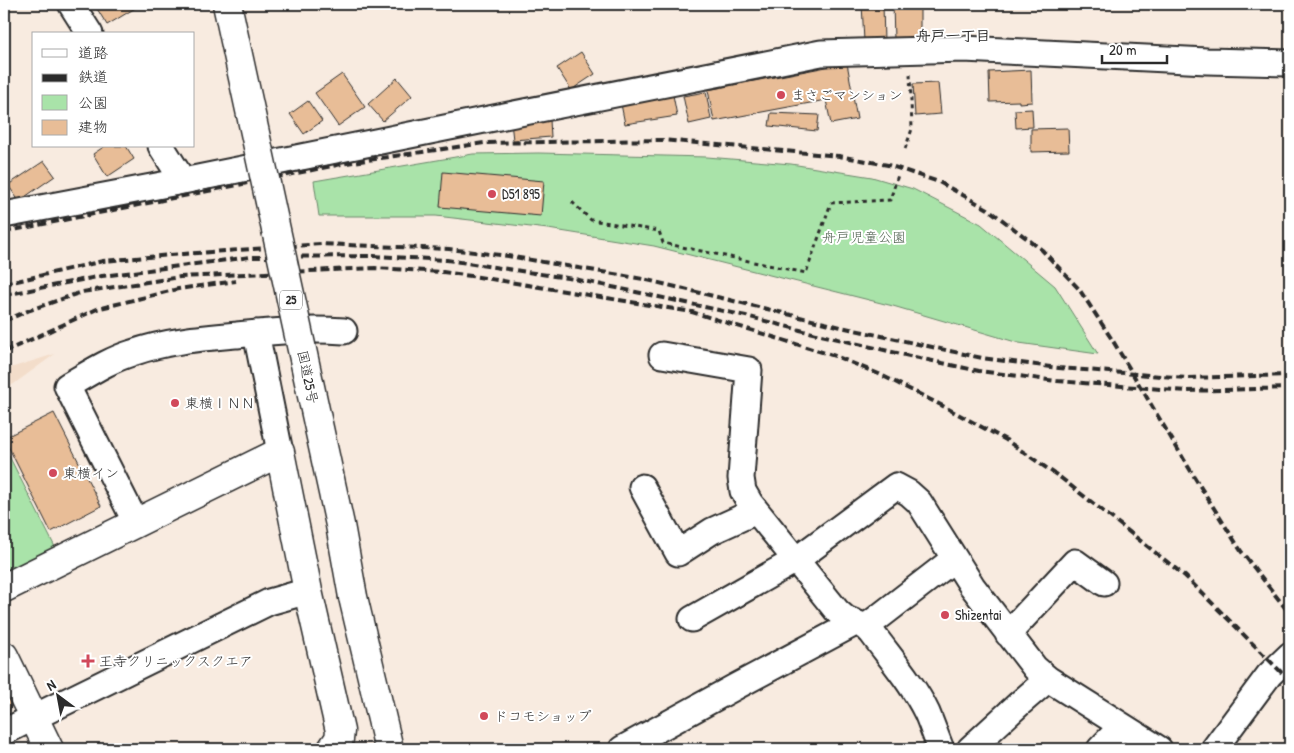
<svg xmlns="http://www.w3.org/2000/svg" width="1294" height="753" font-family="'Patrick Hand','Klee One',sans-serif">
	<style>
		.built { fill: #f3ddca }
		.green { fill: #a9e3a9; stroke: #6a876a }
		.building { fill: #e8bd97; stroke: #2b2b2b }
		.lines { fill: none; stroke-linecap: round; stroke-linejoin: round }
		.street-casing { stroke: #2b2b2b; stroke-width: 29 }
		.secondary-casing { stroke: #2b2b2b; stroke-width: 31 }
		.highway-casing { stroke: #2b2b2b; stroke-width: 31 }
		.path { stroke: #2b2b2b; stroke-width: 3; stroke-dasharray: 4 4; stroke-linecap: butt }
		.street { stroke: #fff; stroke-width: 25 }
		.secondary { stroke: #fff; stroke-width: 28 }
		.highway { stroke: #fff; stroke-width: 28 }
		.rail { stroke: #2b2b2b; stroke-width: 4; stroke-dasharray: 8 4; stroke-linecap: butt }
		.highway-bridge-casing { stroke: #2b2b2b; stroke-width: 31; stroke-linecap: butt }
		.highway-bridge { stroke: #fff; stroke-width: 28 }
		.poi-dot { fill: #d1495b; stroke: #fff; stroke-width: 2 }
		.labels { text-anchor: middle; stroke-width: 4; stroke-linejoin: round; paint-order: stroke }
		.shield { fill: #fff; stroke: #6b6b6b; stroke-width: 1 }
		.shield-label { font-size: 12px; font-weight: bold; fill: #2b2b2b }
		.poi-label { font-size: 14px; fill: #2b2b2b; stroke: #fff; text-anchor: start }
		.park-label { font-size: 14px; fill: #516251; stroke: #fff }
		.street-label { font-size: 14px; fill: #2b2b2b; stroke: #fff }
		.neighbourhood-label { font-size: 15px; font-weight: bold; fill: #2b2b2b; stroke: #fff }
	</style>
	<rect width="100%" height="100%" fill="#f8ebe0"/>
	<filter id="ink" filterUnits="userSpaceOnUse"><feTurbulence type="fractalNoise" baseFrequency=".02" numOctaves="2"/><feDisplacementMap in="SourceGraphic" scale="10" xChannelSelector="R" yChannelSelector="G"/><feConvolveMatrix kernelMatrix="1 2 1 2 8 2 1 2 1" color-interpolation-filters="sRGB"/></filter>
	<g filter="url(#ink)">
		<path class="built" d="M 55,354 L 4,391 L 4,370 Z"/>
		<path class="green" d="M 539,153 L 707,157 L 791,164 L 872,177 L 913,189 L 981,224 L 1055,286 L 1098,354 L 1019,343 L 893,306 L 654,246 L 548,229 L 436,216 L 319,216 L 314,181 L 473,154 Z
			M 4,446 L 56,549 L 4,575 Z"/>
		<path class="building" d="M 102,4 L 142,4 L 107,25 L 96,7 Z
			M 862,4 L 883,4 L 884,42 L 864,41 Z
			M 893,4 L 920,4 L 920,40 L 894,40 Z
			M 581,52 L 595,74 L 571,90 L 557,68 Z
			M 847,63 L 857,119 L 831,124 L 826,100 L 714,121 L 708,90 Z
			M 1031,70 L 1032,102 L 1019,103 L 1019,101 L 990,102 L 989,72 Z
			M 342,74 L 365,107 L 338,126 L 315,93 Z
			M 397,78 L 412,96 L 383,121 L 368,104 Z
			M 938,83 L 941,114 L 915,116 L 913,84 Z
			M 706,92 L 711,119 L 689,124 L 683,96 Z
			M 673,95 L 677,116 L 625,124 L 621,104 Z
			M 308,101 L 322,121 L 304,134 L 290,114 Z
			M 1032,109 L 1033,127 L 1016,128 L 1015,110 Z
			M 771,113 L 819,115 L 817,131 L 769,126 Z
			M 550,120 L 551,137 L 513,140 L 511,122 Z
			M 1068,128 L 1069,151 L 1031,152 L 1031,129 Z
			M 105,146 L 126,146 L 134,159 L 107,177 L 93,154 Z
			M 44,161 L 55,176 L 19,201 L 8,185 Z
			M 443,172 L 544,181 L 541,216 L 440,207 Z
			M 54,413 L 101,506 L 51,532 L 4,438 Z
			M 4,680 L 13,697 L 7,720 L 4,722 Z"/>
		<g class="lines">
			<g class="street-casing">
				<path id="street" d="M 71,4 L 90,34
					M 161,146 L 183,181
					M 4,215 L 183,181 L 499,117 L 821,53 L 964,49 L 1207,61 L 1290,63
					M 256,333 L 280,452
					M 662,355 L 749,370 L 741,478 L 743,491 L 750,503 L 837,611 L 846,619 L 866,627 L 872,633 C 891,659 913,684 927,713 C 932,725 936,737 941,749
					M 642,487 L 678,553 L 712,531 L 756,511
					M 136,523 L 67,386 C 88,374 109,360 132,353 C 165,341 202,338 237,335 C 273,331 308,328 344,331
					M 692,619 L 796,560 L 896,486 L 909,493 L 919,502 L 972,586 L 1035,668 L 1048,679 L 1159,749
					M 866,627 L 954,559
					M 1008,634 L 1075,562 L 1104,583
					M 4,732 L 269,602 L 308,591
					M 622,749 L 735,687 L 855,623
					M 970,749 L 1019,704 L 1048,679
					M 1100,749 L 1122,726
					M 1214,749 L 1269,675 L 1290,655"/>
			</g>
			<g class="secondary-casing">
				<path id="secondary" d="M 4,588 L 280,452 L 308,591 L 340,731 L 339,739 L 332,749
					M 4,656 L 49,749"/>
			</g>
			<g class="highway-casing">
				<path id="highway" d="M 353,597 L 389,749"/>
			</g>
			<path class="path" d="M 905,149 L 912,129 L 910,73
				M 572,202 L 591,220 L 659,231 L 663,243 L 806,273 L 831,203 L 890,200 L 898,175"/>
			<use href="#street" class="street"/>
			<use href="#secondary" class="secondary"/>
			<use href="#highway" class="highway"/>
			<path class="rail" d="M 4,232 L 347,163 L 484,143 L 663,140 L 839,156 L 888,165 L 939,182 L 988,209 L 1042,250 L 1079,289 L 1113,341 L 1198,483 L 1241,551 L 1290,614
				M 4,284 L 103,261 L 170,255 L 321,244 L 449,249 L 508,256 L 643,279 L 841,327 L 982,358 L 1059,368 L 1187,378 L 1290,375
				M 4,295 L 102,276 L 250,257 L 374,256 L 447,260 L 574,279 L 636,292 L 746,316 L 800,330 L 905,355 L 979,371 L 1057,381 L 1187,391 L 1290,388
				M 4,321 L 30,310 L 82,292 L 180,277 L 375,268 L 443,272 L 485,278 L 692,312 L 835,356 L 879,374 L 941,405 L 1006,440 L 1061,478 L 1185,576 L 1290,681
				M 4,352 L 97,309 L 178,289 L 236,281"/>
			<g class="highway-bridge-casing">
				<path id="highway-bridge" d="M 227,4 L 340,525 L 353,597"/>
			</g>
			<use href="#highway-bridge" class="highway-bridge"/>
		</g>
	</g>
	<g class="poi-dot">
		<circle cx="781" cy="95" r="5"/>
		<circle cx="492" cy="194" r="5"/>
		<circle cx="175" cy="403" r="5"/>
		<circle cx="53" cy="473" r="5"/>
		<circle cx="945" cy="615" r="5"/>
		<path d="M85.5 653.5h5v5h5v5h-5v5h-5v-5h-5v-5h5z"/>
		<circle cx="484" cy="716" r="5"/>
	</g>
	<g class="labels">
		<rect class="shield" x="280" y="290.5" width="22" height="19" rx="4"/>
		<g class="shield-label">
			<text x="291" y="304">25</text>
		</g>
		<g class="poi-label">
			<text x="791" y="100">まさごマンション</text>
			<text x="502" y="199">D51 895</text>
			<text x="185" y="408">東横ＩＮＮ</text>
			<text x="63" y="478">東横イン</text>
			<text x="955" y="620">Shizentai</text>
			<text x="99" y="666">王寺クリニックスクエア</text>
			<text x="494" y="721">ドコモショップ</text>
		</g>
		<g class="park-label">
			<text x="864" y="242">舟戸児童公園</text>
		</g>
		<g class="street-label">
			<text transform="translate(308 377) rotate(78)" y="5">国道25号</text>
		</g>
		<g class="neighbourhood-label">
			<text x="953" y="41">舟戸一丁目</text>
		</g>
	</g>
	<rect width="1294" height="753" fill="none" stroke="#fff" stroke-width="20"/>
	<rect x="10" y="10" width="1274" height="733" fill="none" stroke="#2b2b2b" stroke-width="2" filter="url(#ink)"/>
	<rect x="32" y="32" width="162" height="115" fill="#ffffff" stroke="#aaaaaa"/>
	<rect x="42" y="49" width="25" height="8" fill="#ffffff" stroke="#aaaaaa"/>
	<text x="78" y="58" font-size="15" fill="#2b2b2b">道路</text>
	<rect x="42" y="74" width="25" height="8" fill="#2b2b2b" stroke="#aaaaaa"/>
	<text x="78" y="82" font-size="15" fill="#2b2b2b">鉄道</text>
	<rect x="42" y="95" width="25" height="15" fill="#a9e3a9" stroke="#aaaaaa"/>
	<text x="78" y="108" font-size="15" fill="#2b2b2b">公園</text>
	<rect x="42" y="120" width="25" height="15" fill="#e8bd97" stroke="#aaaaaa"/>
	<text x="78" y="132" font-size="15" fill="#2b2b2b">建物</text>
	<g transform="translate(58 696) rotate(328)" stroke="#ffffff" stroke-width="4" paint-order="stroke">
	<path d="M0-4L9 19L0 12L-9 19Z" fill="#2b2b2b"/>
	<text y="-8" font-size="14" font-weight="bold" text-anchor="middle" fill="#2b2b2b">N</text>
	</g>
	<path d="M1102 55v8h65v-8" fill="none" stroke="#2b2b2b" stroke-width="2.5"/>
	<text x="1109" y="55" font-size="15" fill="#2b2b2b" stroke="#ffffff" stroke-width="4" paint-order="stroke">20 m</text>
</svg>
